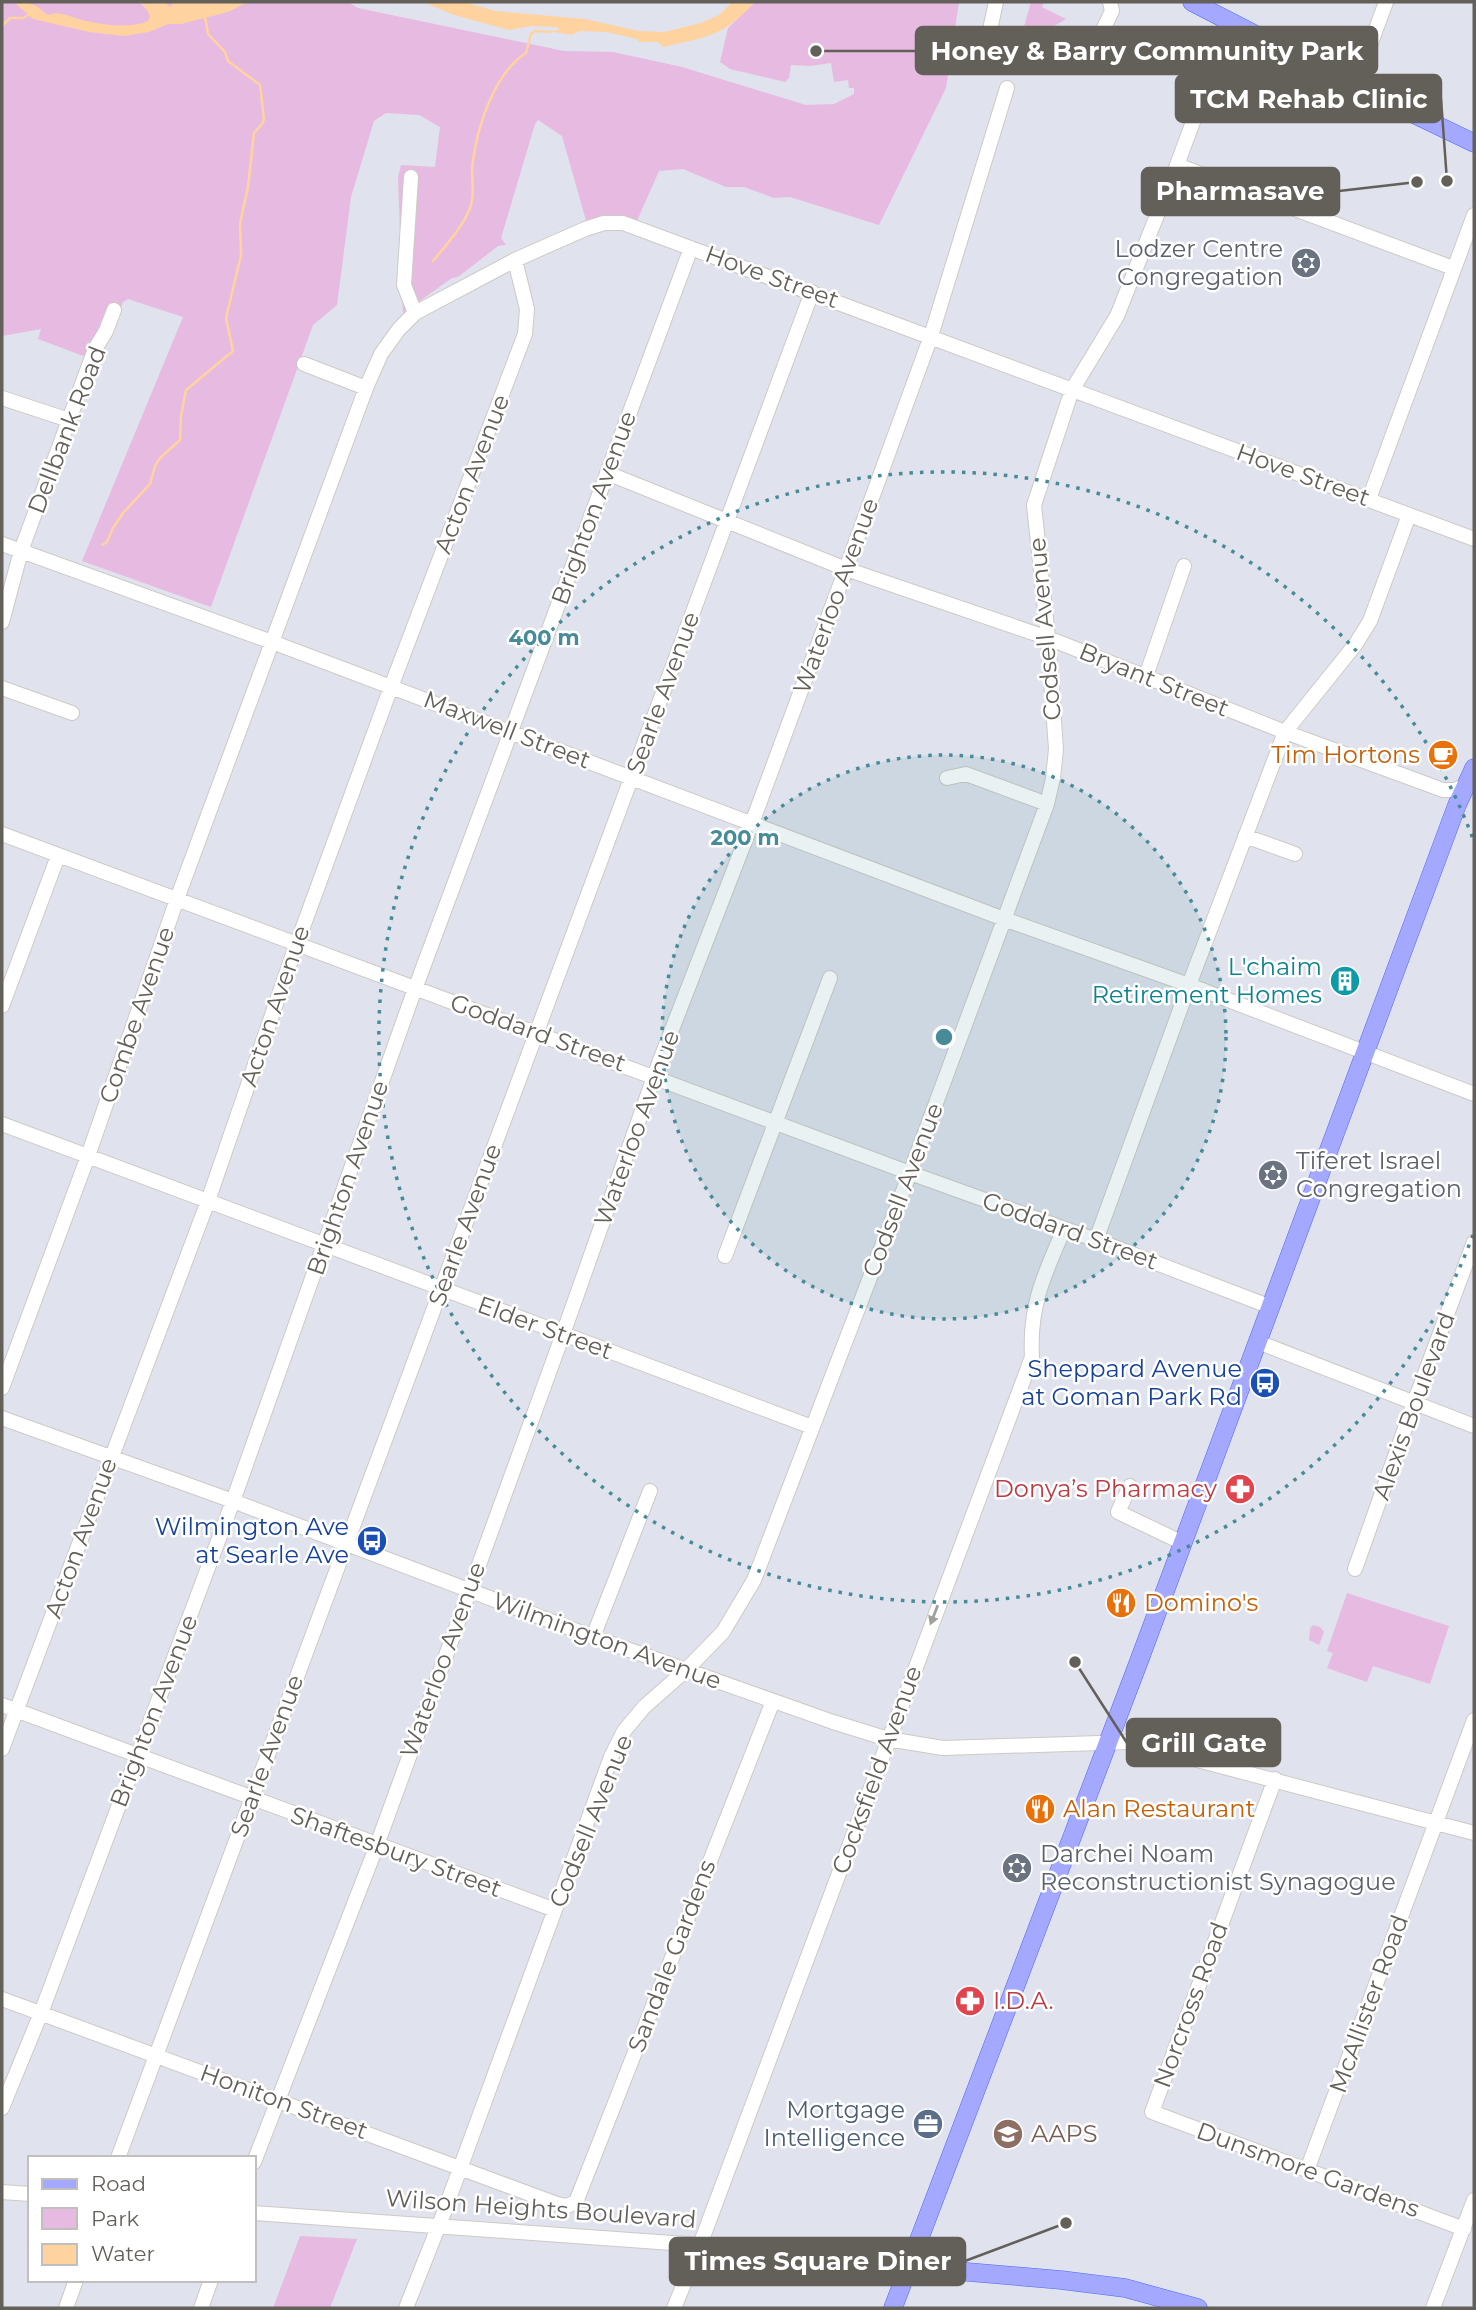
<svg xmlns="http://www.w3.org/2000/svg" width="1476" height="2310" font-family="Montserrat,sans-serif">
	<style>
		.green { fill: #e7bae2 }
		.water { fill: #ffd39f }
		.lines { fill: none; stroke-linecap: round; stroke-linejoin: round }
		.stream { stroke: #ffd39f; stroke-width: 2.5 }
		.minor-casing { stroke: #cdcac4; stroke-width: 16 }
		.major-casing { stroke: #4b69fc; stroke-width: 19 }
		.minor { stroke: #fff; stroke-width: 14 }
		.major { stroke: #a4a8ff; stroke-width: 18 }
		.oneway { fill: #a19f9b }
		.ring { fill: none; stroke: #478b98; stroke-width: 3.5; stroke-dasharray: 3.5 7 }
		.labels { text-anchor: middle; stroke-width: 5; stroke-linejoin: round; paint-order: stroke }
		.worship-label { font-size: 24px; fill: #5b616d; stroke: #fff; text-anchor: start }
		.street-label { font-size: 24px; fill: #635f59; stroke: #fff }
		.food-label { font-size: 24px; fill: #c56008; stroke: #fff; text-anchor: start }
		.culture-label { font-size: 24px; fill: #0d838f; stroke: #fff; text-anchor: end }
		.transit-label { font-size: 24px; fill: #164399; stroke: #fff; text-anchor: end }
		.health-label { font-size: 24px; fill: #be3a42; stroke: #fff; text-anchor: end }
		.service-label { font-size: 24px; fill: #4e5e75; stroke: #fff; text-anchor: end }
		.education-label { font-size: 24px; fill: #785e54; stroke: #fff; text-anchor: start }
		.centre { fill: #478b98; stroke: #fff; stroke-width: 3.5 }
		.ring-label { font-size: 21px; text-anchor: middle; font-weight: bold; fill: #478b98; stroke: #fff; stroke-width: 5; stroke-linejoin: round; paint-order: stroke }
		.leader { fill: none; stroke: #635f59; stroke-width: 2.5 }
		.callout-dot { fill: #635f59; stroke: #fff; stroke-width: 2.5 }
		.callout { fill: #635f59; stroke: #635f59; stroke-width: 2.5 }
		.callout-label { font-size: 26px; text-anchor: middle; font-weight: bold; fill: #fff }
	</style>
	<rect width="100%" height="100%" fill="#e0e2ed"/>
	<path class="green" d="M 2,2 L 348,2 L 358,8 L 564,51 L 613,52 L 682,67 L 806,105 L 834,104 L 854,94 L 854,88 L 849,88 L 848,80 L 834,82 L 831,63 L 810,66 L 791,65 L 789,78 L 785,82 L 730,69 L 720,62 L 728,28 L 755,2 L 959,2 L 946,88 L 879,225 L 790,197 L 774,198 L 744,187 L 726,187 L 683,169 L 659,171 L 636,223 L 587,224 L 562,136 L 538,120 L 535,124 L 501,238 L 506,245 L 498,246 L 458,277 L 452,278 L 403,313 L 398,177 L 401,165 L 435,167 L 440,127 L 419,115 L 386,113 L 374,121 L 351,197 L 337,305 L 313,325 L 211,607 L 82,561 L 183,317 L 128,299 L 123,302 L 121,307 L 109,303 L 86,357 L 38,339 L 41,329 L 2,336 Z
		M 1031,2 L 1044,2 L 1042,7 L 1066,19 L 1025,43 L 1021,52 L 1017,51 Z
		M 1347,1593 L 1449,1626 L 1430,1684 L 1373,1666 L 1367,1682 L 1327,1668 L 1333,1653 L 1327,1651 Z
		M 1313,1625 L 1320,1627 L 1324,1632 L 1319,1645 L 1309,1640 L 1310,1629 Z
		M 300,2236 L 357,2239 L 330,2308 L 273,2308 Z"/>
	<path class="water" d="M 14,2 C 30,2 36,4 47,15 C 61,10 72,18 86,21 C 106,25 129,29 148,21 L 150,17 L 147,10 L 139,2 L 165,2 L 170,7 L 174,2 L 259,2 L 244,4 L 228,12 L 181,24 L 168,24 L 149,32 L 124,36 L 89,32 L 33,19 Z
		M 423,2 L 464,2 L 495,11 L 585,19 L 638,31 L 664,32 L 701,23 L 719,15 L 732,2 L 755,2 C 722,37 709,36 664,47 L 657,42 L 639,42 L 637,39 L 606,32 L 580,31 L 571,35 L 549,31 L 560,30 L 556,27 L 531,26 L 509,30 L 454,15 Z"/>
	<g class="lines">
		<path class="stream" d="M 2,26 L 10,18 L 23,18 L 32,13
			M 433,261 C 446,245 462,228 470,208 C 476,193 470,176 473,160 C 478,124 495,73 526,53 L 531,34 L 535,31 L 550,32
			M 102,545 L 107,542 L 113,528 L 123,513 L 150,484 L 155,466 L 160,458 L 180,440 L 181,416 L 186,390 L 233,351 L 226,318 L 241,255 L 240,223 L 248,187 L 254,133 L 262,124 L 264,119 L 260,85 L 228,61 L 225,52 L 208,34 L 205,16"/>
		<g class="minor-casing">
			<path id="minor" d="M 996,2 L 986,48 L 989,53 L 1040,67 L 1053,64 L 1093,45 L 1098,40 L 1112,11 L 1110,2
				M 1355,86 L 1386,2
				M 1177,165 L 1453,268
				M 411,177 L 404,285 L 415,313
				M 304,364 L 366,388
				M 2,398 L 69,420
				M 607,473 L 846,569 L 1048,638 L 1285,732 L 1443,790 L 1455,790 L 1470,783
				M 1369,499 L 1474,215
				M 2,544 L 272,642 L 1004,919 L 1189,985 L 1474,1094
				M 2,622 L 21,551 L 95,349 L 106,331 L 114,310
				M 1146,676 L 1184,566
				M 2,688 L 72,713
				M 947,778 L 966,774 L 1047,804
				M 2,834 L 910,1173 L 1096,1240 L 1271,1307
				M 1245,836 L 1295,854
				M 2,1006 L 58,856
				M 2,1124 L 812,1427
				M 1096,1240 L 1189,985 L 1285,732 L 1355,645 L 1370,621 L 1409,515
				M 725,1256 L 830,978
				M 1258,1342 L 1474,1426
				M 2,1388 L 88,1156 L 177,899 L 366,388 L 381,354 L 399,329 L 415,313 L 515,260 L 585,229 L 604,223 L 623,223 L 1474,539
				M 2,1418 L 233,1501 L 593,1637 L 833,1722 L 888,1739 L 943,1748 L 1129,1742 L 1474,1833
				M 1130,1486 L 1118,1512 L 1183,1543
				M 1355,1569 L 1414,1403 L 1474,1242
				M 593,1637 L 650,1491
				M 2,1705 L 555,1910
				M 2,1749 L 208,1201 L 292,957 L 391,687 L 525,334 L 527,309 L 515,260
				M 1275,1779 L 1152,2112 L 1464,2229
				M 2,1999 L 557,2204 L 567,2206 L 576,2202 L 773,1701
				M 2,2108 L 41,2013 L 233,1501 L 412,997 L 691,248
				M 118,2158 L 812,292
				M 254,2162 L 377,1845 L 563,1334 L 659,1063 L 752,823 L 846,569 L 931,336 L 1007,88
				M 1307,2170 L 1474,1720
				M 2,2192 L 30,2194
				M 254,2213 L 700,2245 L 909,2267
				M 66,2308 L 76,2280
				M 201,2308 L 211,2280
				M 406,2308 L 443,2215 L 611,1757 L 624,1731 L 644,1707 L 686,1670 L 723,1632 L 754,1580 L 910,1173 L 1047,804 L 1053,778 L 1056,749 L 1048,638 L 1034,505 L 1072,390 L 1117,316 L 1177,165 L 1230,22
				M 674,2308 L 700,2245 L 1032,1357 C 1029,1306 1044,1275 1064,1229
				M 1433,2308 L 1474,2200"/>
		</g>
		<g class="major-casing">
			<path id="major" d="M 1192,2 L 1355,86 L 1474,143
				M 909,2267 L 1061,2280 L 1125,2288 L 1198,2308
				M 893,2308 L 1139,1661 L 1457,805 L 1474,768"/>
		</g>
		<use href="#minor" class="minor"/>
		<use href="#major" class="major"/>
	</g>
	<defs><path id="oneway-solid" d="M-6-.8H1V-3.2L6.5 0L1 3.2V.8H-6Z" transform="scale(1.75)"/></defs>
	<use class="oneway" href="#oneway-solid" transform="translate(934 1615) rotate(111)"/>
	<circle cx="944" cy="1037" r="282" fill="#478b98" fill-opacity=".12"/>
	<g class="ring">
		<circle cx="944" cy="1037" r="282"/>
		<path d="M1473 1235A565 565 0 1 1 1473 839"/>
	</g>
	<defs>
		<g id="synagogue-disc" transform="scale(1.575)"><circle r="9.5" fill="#6b7280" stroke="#fff"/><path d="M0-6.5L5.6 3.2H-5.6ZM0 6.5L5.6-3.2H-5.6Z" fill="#fff"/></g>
		<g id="cafe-disc" transform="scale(1.575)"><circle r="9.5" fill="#e8710a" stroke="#fff"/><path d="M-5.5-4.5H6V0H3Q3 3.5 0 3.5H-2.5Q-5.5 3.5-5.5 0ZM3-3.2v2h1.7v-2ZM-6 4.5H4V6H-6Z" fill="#fff"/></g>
		<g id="building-disc" transform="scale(1.575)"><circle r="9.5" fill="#0f9aa8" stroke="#fff"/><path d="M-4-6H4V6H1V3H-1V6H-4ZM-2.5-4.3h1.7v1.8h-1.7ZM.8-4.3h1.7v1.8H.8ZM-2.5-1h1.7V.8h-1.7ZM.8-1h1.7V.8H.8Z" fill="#fff"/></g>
		<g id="bus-disc" transform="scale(1.575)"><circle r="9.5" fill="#1a4fb4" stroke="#fff"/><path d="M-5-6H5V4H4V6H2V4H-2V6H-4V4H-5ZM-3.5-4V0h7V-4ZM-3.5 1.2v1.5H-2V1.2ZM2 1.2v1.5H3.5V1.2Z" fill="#fff"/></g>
		<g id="pharmacy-disc" transform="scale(1.575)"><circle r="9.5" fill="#e0444e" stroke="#fff"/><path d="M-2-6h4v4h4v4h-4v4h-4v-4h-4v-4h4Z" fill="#fff"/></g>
		<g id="restaurant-disc" transform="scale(1.575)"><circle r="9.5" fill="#e8710a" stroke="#fff"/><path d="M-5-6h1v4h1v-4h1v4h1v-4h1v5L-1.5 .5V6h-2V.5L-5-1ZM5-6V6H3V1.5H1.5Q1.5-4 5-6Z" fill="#fff"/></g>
		<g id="office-disc" transform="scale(1.575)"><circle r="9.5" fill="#5c6f8a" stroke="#fff"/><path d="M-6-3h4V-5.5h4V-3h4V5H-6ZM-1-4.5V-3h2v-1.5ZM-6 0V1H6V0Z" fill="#fff"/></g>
		<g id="university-disc" transform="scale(1.575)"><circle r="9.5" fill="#8d6e63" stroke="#fff"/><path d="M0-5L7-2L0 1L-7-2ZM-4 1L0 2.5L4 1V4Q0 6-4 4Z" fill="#fff"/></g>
	</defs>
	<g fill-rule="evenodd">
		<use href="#synagogue-disc" x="1306" y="263"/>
		<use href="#cafe-disc" x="1443" y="755"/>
		<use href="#building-disc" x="1345" y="981"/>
		<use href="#synagogue-disc" x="1273" y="1175"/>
		<use href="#bus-disc" x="1265" y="1383"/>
		<use href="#pharmacy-disc" x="1240" y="1489"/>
		<use href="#bus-disc" x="372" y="1541"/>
		<use href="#restaurant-disc" x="1121" y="1603"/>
		<use href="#restaurant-disc" x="1040" y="1809"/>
		<use href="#synagogue-disc" x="1017" y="1868"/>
		<use href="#pharmacy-disc" x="970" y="2001"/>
		<use href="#office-disc" x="928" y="2124"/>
		<use href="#university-disc" x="1008" y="2134"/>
	</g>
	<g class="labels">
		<g class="worship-label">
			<text x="1283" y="257" text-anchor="end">Lodzer Centre<tspan x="1283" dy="28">Congregation</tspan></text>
			<text x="1296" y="1169">Tiferet Israel<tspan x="1296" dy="28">Congregation</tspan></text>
			<text x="1040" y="1862">Darchei Noam<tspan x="1040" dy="28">Reconstructionist Synagogue</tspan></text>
		</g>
		<g class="street-label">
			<text transform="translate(772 277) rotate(20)" y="8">Hove Street</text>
			<text transform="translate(67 430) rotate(-69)" y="8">Dellbank Road</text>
			<text transform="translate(472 474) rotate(-69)" y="8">Acton Avenue</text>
			<text transform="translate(1303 475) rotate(20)" y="8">Hove Street</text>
			<text transform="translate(594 508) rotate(-70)" y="8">Brighton Avenue</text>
			<text transform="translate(836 596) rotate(-70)" y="8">Waterloo Avenue</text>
			<text transform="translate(1045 629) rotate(-95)" y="8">Codsell Avenue</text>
			<text transform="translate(1154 680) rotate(22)" y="8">Bryant Street</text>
			<text transform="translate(663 693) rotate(-70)" y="8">Searle Avenue</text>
			<text transform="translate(507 730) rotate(21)" y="8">Maxwell Street</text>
			<text transform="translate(275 1006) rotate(-71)" y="8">Acton Avenue</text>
			<text transform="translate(137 1015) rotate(-71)" y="8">Combe Avenue</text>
			<text transform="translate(538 1033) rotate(20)" y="8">Goddard Street</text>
			<text transform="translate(637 1128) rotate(-70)" y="8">Waterloo Avenue</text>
			<text transform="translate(348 1178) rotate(-71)" y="8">Brighton Avenue</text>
			<text transform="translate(903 1190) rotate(-69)" y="8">Codsell Avenue</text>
			<text transform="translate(465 1225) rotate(-70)" y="8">Searle Avenue</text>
			<text transform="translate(1070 1231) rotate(20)" y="8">Goddard Street</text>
			<text transform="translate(545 1328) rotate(20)" y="8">Elder Street</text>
			<text transform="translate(1414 1406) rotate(-70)" y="8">Alexis Boulevard</text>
			<text transform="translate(81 1538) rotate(-70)" y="8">Acton Avenue</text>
			<text transform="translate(607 1641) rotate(20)" y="8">Wilmington Avenue</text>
			<text transform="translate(443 1660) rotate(-70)" y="8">Waterloo Avenue</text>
			<text transform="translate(154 1711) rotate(-69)" y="8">Brighton Avenue</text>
			<text transform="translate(267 1756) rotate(-70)" y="8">Searle Avenue</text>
			<text transform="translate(877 1770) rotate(-70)" y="8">Cocksfield Avenue</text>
			<text transform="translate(591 1821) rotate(-68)" y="8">Codsell Avenue</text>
			<text transform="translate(396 1852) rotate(20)" y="8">Shaftesbury Street</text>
			<text transform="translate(672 1956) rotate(-69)" y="8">Sandale Gardens</text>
			<text transform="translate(1369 2004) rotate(-70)" y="8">McAllister Road</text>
			<text transform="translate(1191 2005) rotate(-70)" y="8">Norcross Road</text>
			<text transform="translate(284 2102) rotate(20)" y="8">Honiton Street</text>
			<text transform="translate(1308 2170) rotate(20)" y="8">Dunsmore Gardens</text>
			<text transform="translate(541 2209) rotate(4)" y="8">Wilson Heights Boulevard</text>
		</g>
		<g class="food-label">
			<text x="1420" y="763" text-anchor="end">Tim Hortons</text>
			<text x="1144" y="1611">Domino's</text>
			<text x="1063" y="1817">Alan Restaurant</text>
		</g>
		<g class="culture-label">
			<text x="1322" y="975">L'chaim<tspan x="1322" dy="28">Retirement Homes</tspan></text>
		</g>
		<g class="transit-label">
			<text x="1242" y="1377">Sheppard Avenue<tspan x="1242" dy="28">at Goman Park Rd</tspan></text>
			<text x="349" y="1535">Wilmington Ave<tspan x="349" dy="28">at Searle Ave</tspan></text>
		</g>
		<g class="health-label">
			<text x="1217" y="1497">Donya’s Pharmacy</text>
			<text x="993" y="2009" text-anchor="start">I.D.A.</text>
		</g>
		<g class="service-label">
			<text x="905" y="2118">Mortgage<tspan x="905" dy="28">Intelligence</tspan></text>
		</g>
		<g class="education-label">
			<text x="1031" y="2142">AAPS</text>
		</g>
	</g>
	<circle cx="944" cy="1037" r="10" class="centre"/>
	<g class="ring-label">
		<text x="544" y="645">400 m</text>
		<text x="745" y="845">200 m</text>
	</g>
	<path class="leader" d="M816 51L916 51M1447 181L1441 99M1417 182L1339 191M1075 1662L1127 1743M1066 2223L965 2261"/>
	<g class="callout-dot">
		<circle cx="816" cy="51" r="7"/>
		<circle cx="1447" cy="181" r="7"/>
		<circle cx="1417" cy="182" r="7"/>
		<circle cx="1075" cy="1662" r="7"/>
		<circle cx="1066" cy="2223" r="7"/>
	</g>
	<g class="callout">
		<rect x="916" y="27" width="461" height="47" rx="7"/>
		<rect x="1176" y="75" width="265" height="47" rx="7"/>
		<rect x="1142" y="168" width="197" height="47" rx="7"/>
		<rect x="1127" y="1719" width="153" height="47" rx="7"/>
		<rect x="670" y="2238" width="295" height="47" rx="7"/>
	</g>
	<g class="callout-label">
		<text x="1147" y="60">Honey &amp; Barry Community Park</text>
		<text x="1309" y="108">TCM Rehab Clinic</text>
		<text x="1240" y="200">Pharmasave</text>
		<text x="1204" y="1752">Grill Gate</text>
		<text x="818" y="2270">Times Square Diner</text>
	</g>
	<rect width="1476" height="2310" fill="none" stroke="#635f59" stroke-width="7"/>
	<rect x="28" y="2156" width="228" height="126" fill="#ffffff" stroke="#c1bfbd" stroke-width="2"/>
	<rect x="42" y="2179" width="35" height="10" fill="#a4a8ff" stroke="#c1bfbd" stroke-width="2"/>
	<text x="91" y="2191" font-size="21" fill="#635f59">Road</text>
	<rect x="42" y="2208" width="35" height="21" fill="#e7bae2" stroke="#c1bfbd" stroke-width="2"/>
	<text x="91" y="2226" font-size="21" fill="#635f59">Park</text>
	<rect x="42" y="2244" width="35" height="21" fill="#ffd39f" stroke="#c1bfbd" stroke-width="2"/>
	<text x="91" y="2261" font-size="21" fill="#635f59">Water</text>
</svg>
